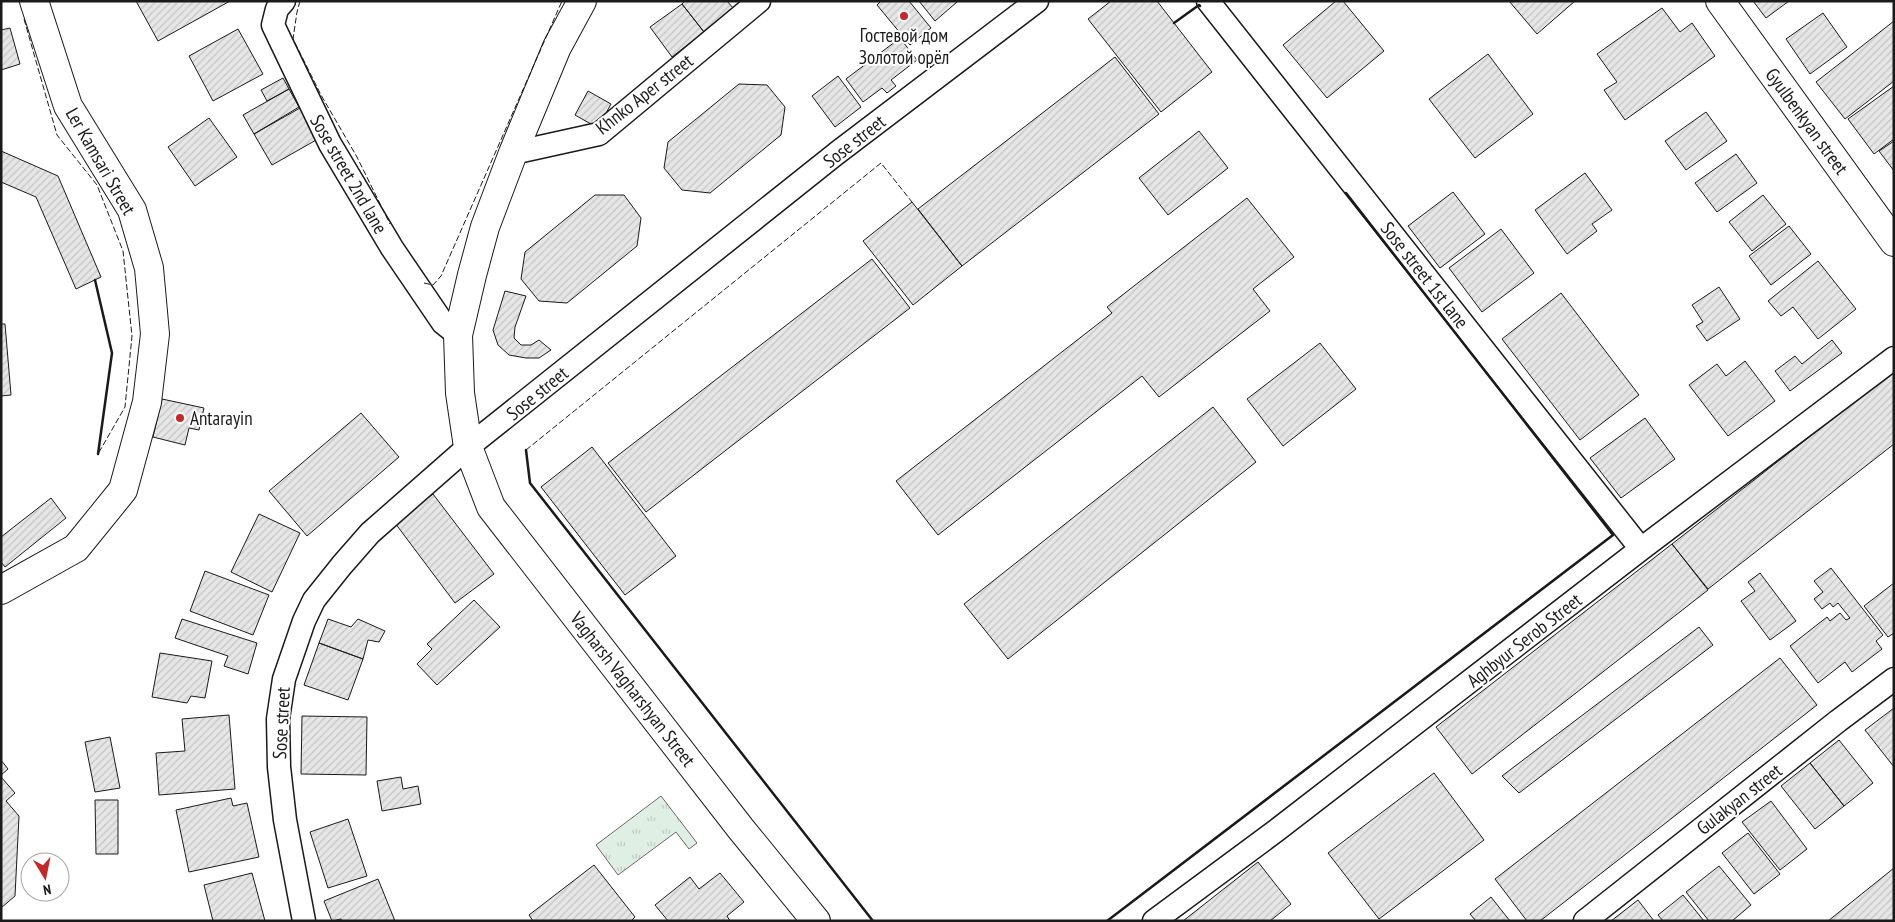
<svg xmlns="http://www.w3.org/2000/svg" width="1895" height="922" font-family="'PT Sans Narrow',sans-serif">
	<style>
		.park { fill: url(#park-tufts); stroke: #6a6a6a }
		.building { fill: url(#building-hatch); stroke: #1a1a1a }
		.lines { fill: none; stroke-linecap: round; stroke-linejoin: round }
		.street-casing { stroke: #1a1a1a; stroke-width: 25 }
		.secondary-casing { stroke: #1a1a1a; stroke-width: 30 }
		.street { stroke: #fff; stroke-width: 22 }
		.secondary { stroke: #fff; stroke-width: 28 }
		.fence { stroke: #1a1a1a; stroke-width: 1; stroke-dasharray: 6 2.5; stroke-linecap: butt }
		.wall { stroke: #1a1a1a; stroke-width: 2.5 }
		.poi-dot { fill: #c62828; stroke: #fff; stroke-width: 2 }
		.labels { text-anchor: middle; stroke-width: 4; stroke-linejoin: round; paint-order: stroke }
		.poi-label { font-size: 19px; fill: #1a1a1a; stroke: #fff }
		.street-label { font-size: 19px; fill: #1a1a1a; stroke: #fff }
	</style>
	<defs>
		<pattern id="park-tufts" width="24" height="20" patternUnits="userSpaceOnUse" patternTransform="scale(1.25)"><rect width="24" height="20" fill="#e0efe3"/><path d="M3 7l-1-3M5 7V3M7 7l1-3M15 17l-1-3M17 17v-4M19 17l1-3" fill="none" stroke="#c0ccc2"/></pattern>
		<pattern id="building-hatch" width="6" height="6" patternUnits="userSpaceOnUse" patternTransform="scale(1.25)"><rect width="6" height="6" fill="#e6e6e6"/><path d="M-1 1l2-2M0 6l6-6M5 7l2-2" fill="none" stroke="#c5c5c5"/></pattern>
	</defs>
	<rect width="100%" height="100%" fill="#fff"/>
	<path class="park" d="M 661,796 L 697,843 L 689,849 L 676,832 L 618,875 L 596,845 Z"/>
	<path class="building" d="M 136,1 L 230,1 L 158,41 Z
		M 685,1 L 727,1 L 734,9 L 704,32 L 682,4 Z
		M 881,1 L 909,1 L 931,28 L 910,45 L 877,5 Z
		M 919,1 L 956,1 L 957,2 L 935,21 Z
		M 1111,1 L 1157,1 L 1212,72 L 1161,112 L 1088,19 Z
		M 1336,1 L 1343,1 L 1384,51 L 1327,98 L 1283,45 Z
		M 1509,1 L 1575,1 L 1537,34 Z
		M 1753,1 L 1789,1 L 1766,18 Z
		M 682,4 L 704,32 L 672,57 L 650,27 Z
		M 1662,8 L 1680,32 L 1692,23 L 1715,56 L 1625,120 L 1604,90 L 1617,82 L 1597,54 Z
		M 1823,13 L 1847,47 L 1810,74 L 1786,39 Z
		M 1894,21 L 1894,81 L 1845,119 L 1816,82 Z
		M 10,28 L 20,64 L 1,70 L 1,30 Z
		M 238,29 L 263,74 L 213,101 L 189,56 Z
		M 900,38 L 917,60 L 891,80 L 896,86 L 887,93 L 882,88 L 863,102 L 846,79 Z
		M 1488,54 L 1533,114 L 1475,158 L 1429,99 Z
		M 1115,57 L 1159,114 L 962,266 L 918,209 Z
		M 838,76 L 861,107 L 835,127 L 812,96 Z
		M 283,78 L 289,89 L 267,101 L 261,90 Z
		M 739,84 L 767,85 L 785,107 L 781,135 L 710,193 L 682,190 L 664,168 L 668,142 Z
		M 1894,86 L 1894,139 L 1874,154 L 1848,119 Z
		M 289,89 L 299,107 L 254,134 L 243,115 Z
		M 588,91 L 611,104 L 598,128 L 575,115 Z
		M 300,108 L 318,139 L 272,165 L 254,134 Z
		M 1706,112 L 1727,141 L 1686,170 L 1665,141 Z
		M 209,118 L 237,157 L 195,186 L 168,147 Z
		M 1199,131 L 1228,168 L 1168,215 L 1139,178 Z
		M 1894,141 L 1894,171 L 1879,151 Z
		M 1,151 L 58,176 L 101,277 L 76,289 L 36,197 L 1,182 Z
		M 1736,154 L 1757,183 L 1717,212 L 1695,183 Z
		M 1585,173 L 1612,210 L 1592,224 L 1597,231 L 1567,254 L 1535,210 Z
		M 1453,192 L 1485,234 L 1440,268 L 1408,226 Z
		M 595,195 L 624,195 L 641,218 L 637,246 L 567,303 L 539,301 L 521,279 L 525,252 Z
		M 1763,195 L 1786,224 L 1752,251 L 1729,222 Z
		M 1247,198 L 1294,257 L 1253,289 L 1270,311 L 1159,397 L 1142,376 L 938,535 L 896,481 L 1112,313 L 1107,307 Z
		M 912,202 L 962,266 L 913,305 L 863,241 Z
		M 1789,226 L 1811,254 L 1771,285 L 1749,256 Z
		M 1501,229 L 1534,273 L 1482,312 L 1449,268 Z
		M 872,259 L 910,308 L 646,512 L 608,463 Z
		M 1818,261 L 1856,309 L 1818,339 L 1793,307 L 1781,316 L 1768,301 Z
		M 1719,287 L 1740,319 L 1707,341 L 1696,326 L 1703,322 L 1692,305 Z
		M 505,291 L 526,296 L 515,327 L 514,338 L 521,345 L 531,345 L 539,340 L 551,350 L 539,358 L 526,358 L 509,355 L 498,345 L 493,330 Z
		M 1561,293 L 1639,395 L 1580,440 L 1502,339 Z
		M 1,324 L 5,324 L 11,395 L 1,396 Z
		M 1832,340 L 1842,353 L 1790,391 L 1775,371 L 1795,356 L 1802,364 Z
		M 1320,343 L 1356,389 L 1283,446 L 1247,399 Z
		M 1745,361 L 1775,401 L 1728,436 L 1689,385 L 1717,364 L 1726,376 Z
		M 1894,371 L 1894,444 L 1708,589 L 1672,544 Z
		M 162,399 L 204,408 L 199,430 L 189,428 L 185,445 L 153,437 Z
		M 1213,407 L 1256,462 L 1008,659 L 964,604 Z
		M 361,413 L 399,457 L 307,536 L 269,491 Z
		M 1645,418 L 1675,459 L 1621,498 L 1590,458 Z
		M 592,447 L 676,556 L 625,595 L 541,487 Z
		M 433,494 L 494,574 L 455,603 L 395,523 Z
		M 51,498 L 66,518 L 5,567 L 1,562 L 1,537 Z
		M 259,514 L 300,533 L 272,592 L 231,572 Z
		M 1672,544 L 1708,590 L 1472,774 L 1436,727 Z
		M 1831,568 L 1883,635 L 1876,641 L 1882,649 L 1852,672 L 1845,662 L 1818,683 L 1790,646 L 1827,617 L 1830,621 L 1840,613 L 1846,620 L 1850,618 L 1838,603 L 1833,607 L 1830,603 L 1822,609 L 1814,599 L 1823,592 L 1814,581 Z
		M 205,571 L 269,595 L 253,635 L 190,611 Z
		M 1760,573 L 1796,621 L 1770,640 L 1741,601 L 1755,591 L 1748,582 Z
		M 1894,583 L 1894,633 L 1888,637 L 1864,606 Z
		M 474,600 L 500,627 L 437,685 L 417,664 L 432,649 L 427,644 Z
		M 182,619 L 257,643 L 248,674 L 224,666 L 228,656 L 175,638 Z
		M 328,619 L 351,627 L 358,619 L 385,631 L 379,642 L 368,640 L 363,659 L 319,643 Z
		M 1699,627 L 1713,645 L 1519,793 L 1502,776 Z
		M 319,643 L 363,659 L 348,700 L 304,685 Z
		M 160,653 L 212,661 L 205,698 L 191,696 L 187,703 L 152,697 Z
		M 1780,658 L 1817,705 L 1540,921 L 1527,921 L 1495,879 Z
		M 1894,708 L 1894,767 L 1865,730 Z
		M 229,715 L 235,789 L 159,795 L 156,753 L 185,751 L 182,719 Z
		M 302,716 L 367,717 L 366,775 L 301,774 Z
		M 110,737 L 120,788 L 95,792 L 85,742 Z
		M 1839,740 L 1873,783 L 1844,806 L 1810,763 Z
		M 1,760 L 8,769 L 1,775 Z
		M 1810,763 L 1844,806 L 1815,829 L 1781,786 Z
		M 1434,773 L 1484,840 L 1379,919 L 1328,853 Z
		M 1,777 L 15,793 L 6,801 L 19,816 L 15,896 L 1,908 Z
		M 401,777 L 403,789 L 418,786 L 421,804 L 382,811 L 377,781 Z
		M 231,798 L 233,806 L 247,803 L 259,857 L 189,872 L 176,810 Z
		M 95,800 L 118,800 L 118,854 L 96,854 Z
		M 1771,801 L 1807,849 L 1780,870 L 1742,822 Z
		M 348,819 L 367,876 L 328,888 L 310,832 Z
		M 1748,833 L 1780,874 L 1754,894 L 1722,853 Z
		M 1258,862 L 1291,904 L 1270,921 L 1183,921 Z
		M 594,865 L 635,917 L 631,921 L 533,921 L 529,915 Z
		M 1719,866 L 1751,905 L 1732,921 L 1709,921 L 1686,892 Z
		M 1894,868 L 1894,921 L 1828,921 Z
		M 252,873 L 265,921 L 213,921 L 204,885 Z
		M 720,873 L 744,902 L 727,916 L 730,921 L 668,921 L 655,905 L 690,877 L 699,889 Z
		M 378,879 L 395,921 L 342,921 L 341,919 L 332,921 L 324,901 Z
		M 1683,895 L 1704,921 L 1663,921 L 1658,915 Z
		M 1491,897 L 1510,921 L 1476,921 L 1470,914 Z
		M 1638,900 L 1654,921 L 1611,921 Z"/>
	<g class="lines">
		<g class="street-casing">
			<path id="street" d="M 284,1 L 277,9 L 273,25 L 330,144 L 392,248 L 443,323 L 458,335
				M 1208,1 L 1641,549
				M 513,153 L 599,134 L 759,1
				M 304,921 L 285,820 L 279,767 L 278,719 L 284,679 L 304,621 L 314,600 L 342,565 L 370,533 L 468,447 L 837,153 L 1037,1
				M 1154,921 L 1277,830 L 1641,549 L 1894,358
				M 1585,921 L 1838,721 L 1894,679"/>
		</g>
		<g class="secondary-casing">
			<path id="secondary" d="M 582,1 L 557,47 L 513,153 L 485,227 L 472,275 L 458,335 L 460,393 L 468,447 L 491,507 L 741,829 L 816,921
				M 1720,1 L 1894,242
				M 1,590 L 76,548 L 123,490 L 147,402 L 155,334 L 149,268 L 132,210 L 68,106 L 34,1"/>
		</g>
		<use href="#street" class="street"/>
		<use href="#secondary" class="secondary"/>
		<path class="fence" d="M 300,1 L 297,12 L 293,39 L 321,95 L 357,157 L 390,224
			M 24,19 L 57,135 L 97,185 L 123,251 L 132,336 L 125,407 L 98,454
			M 424,283 L 433,285 L 441,276 L 562,1
			M 526,450 L 881,163 L 912,202"/>
		<path class="wall" d="M 1174,23 L 1199,5 L 1200,6
			M 95,280 L 112,353 L 98,454
			M 526,450 L 530,483 L 873,921
			M 1107,921 L 1613,535 L 1346,193"/>
	</g>
	<g class="poi-dot">
		<circle cx="904" cy="16" r="5"/>
		<circle cx="180" cy="418" r="5"/>
	</g>
	<g class="labels">
		<g class="poi-label">
			<text x="904" y="42">Гостевой дом<tspan x="904" dy="22">Золотой орёл</tspan></text>
			<text x="190" y="425" text-anchor="start">Antarayin</text>
		</g>
		<g class="street-label">
			<text transform="translate(644 94) rotate(-38)" y="7">Khnko Aper street</text>
			<text transform="translate(1807 121) rotate(54)" y="7">Gyulbenkyan street</text>
			<text transform="translate(854 141) rotate(-38)" y="7">Sose street</text>
			<text transform="translate(101 161) rotate(60)" y="7">Ler Kamsari Street</text>
			<text transform="translate(349 174) rotate(60)" y="7">Sose street 2nd lane</text>
			<text transform="translate(1425 275) rotate(52)" y="7">Sose street 1st lane</text>
			<text transform="translate(537 393) rotate(-39)" y="7">Sose street</text>
			<text transform="translate(1524 640) rotate(-38)" y="7">Aghbyur Serob Street</text>
			<text transform="translate(633 689) rotate(52)" y="7">Vagharsh Vagharshyan Street</text>
			<text transform="translate(281 723) rotate(-87)" y="7">Sose street</text>
			<text transform="translate(1739 799) rotate(-38)" y="7">Gulakyan street</text>
		</g>
	</g>
	<rect width="1895" height="922" fill="none" stroke="#1a1a1a" stroke-width="5"/>
	<g transform="translate(45 877) rotate(170)"><circle r="24" fill="#ffffff" stroke="#a3a3a3"/>
	<path d="M0-4L9 19L0 12L-9 19Z" fill="#c62828"/>
	<text y="-8" font-size="14" font-weight="bold" text-anchor="middle" fill="#1a1a1a">N</text>
	</g>
</svg>
